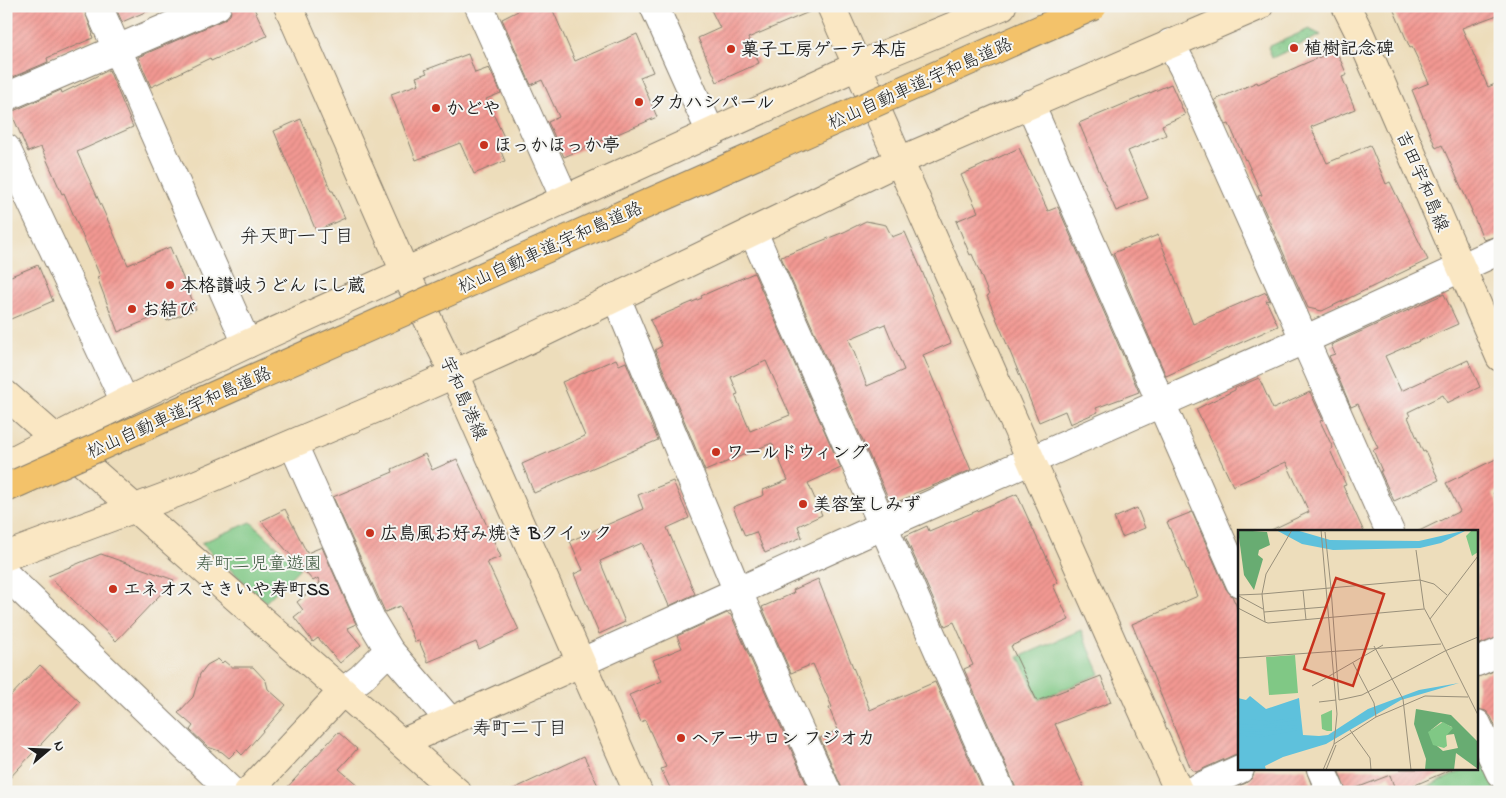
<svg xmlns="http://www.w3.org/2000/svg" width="1506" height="798" font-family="'Indie Flower','Klee One',sans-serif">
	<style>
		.grass { fill: url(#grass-dots); stroke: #4e7250 }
		.park { fill: #80c885; stroke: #4e7250 }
		.building { fill: url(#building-hatch); fill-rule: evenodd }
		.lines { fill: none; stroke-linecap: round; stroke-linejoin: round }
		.street-casing { stroke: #847c6c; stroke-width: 30 }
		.secondary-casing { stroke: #847c6c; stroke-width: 30 }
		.street { stroke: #fff; stroke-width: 28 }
		.secondary { stroke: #fae7c3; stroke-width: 28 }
		.highway-bridge-casing { stroke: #847c6c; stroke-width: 30; stroke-linecap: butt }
		.highway-bridge { stroke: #f3c26a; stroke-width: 28 }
		.poi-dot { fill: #c8321e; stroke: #f6f6f2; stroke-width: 2 }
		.labels { text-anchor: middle; stroke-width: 4; stroke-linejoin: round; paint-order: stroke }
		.poi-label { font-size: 18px; font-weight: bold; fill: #1c1c1c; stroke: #f6f6f2; text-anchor: start }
		.street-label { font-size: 18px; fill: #1c1c1c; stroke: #f6f6f2 }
		.park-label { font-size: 18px; fill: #3f5841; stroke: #f6f6f2 }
		.neighbourhood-label { font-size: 19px; fill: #1c1c1c; stroke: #f6f6f2 }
		.inset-river { fill: none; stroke: #5ec1dc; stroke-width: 2.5 }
		.inset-road { fill: none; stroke: #99907b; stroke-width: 1 }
		.view { fill: #c8321e; fill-opacity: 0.15; stroke: #c8321e; stroke-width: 2.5 }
		.inset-edge { fill: none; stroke: #1c1c1c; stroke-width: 2.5 }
	</style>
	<defs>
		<pattern id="grass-dots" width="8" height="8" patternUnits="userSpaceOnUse" patternTransform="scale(1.25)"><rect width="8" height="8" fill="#80c885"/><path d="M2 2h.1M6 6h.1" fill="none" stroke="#6eab72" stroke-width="1.8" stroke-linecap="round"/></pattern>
		<pattern id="building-hatch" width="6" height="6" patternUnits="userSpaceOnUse" patternTransform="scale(1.25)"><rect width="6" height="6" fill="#f29892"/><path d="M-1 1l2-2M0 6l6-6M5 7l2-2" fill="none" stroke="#cf827d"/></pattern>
	</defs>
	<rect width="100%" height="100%" fill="#f6f6f2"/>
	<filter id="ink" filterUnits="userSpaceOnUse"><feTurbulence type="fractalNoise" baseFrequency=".02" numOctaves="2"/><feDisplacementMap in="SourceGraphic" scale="10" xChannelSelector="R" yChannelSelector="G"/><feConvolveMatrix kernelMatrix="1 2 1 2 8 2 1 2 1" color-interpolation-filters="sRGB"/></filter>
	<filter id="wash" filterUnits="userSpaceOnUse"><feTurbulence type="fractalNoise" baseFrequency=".0096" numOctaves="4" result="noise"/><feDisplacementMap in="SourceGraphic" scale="20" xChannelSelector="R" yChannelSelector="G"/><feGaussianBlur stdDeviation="1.12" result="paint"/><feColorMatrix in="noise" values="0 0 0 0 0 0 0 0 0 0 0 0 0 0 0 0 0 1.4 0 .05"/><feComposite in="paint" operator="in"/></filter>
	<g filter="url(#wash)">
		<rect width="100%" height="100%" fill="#edddbb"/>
		<path class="grass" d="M 1309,29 L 1321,35 L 1272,58 L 1268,47 Z"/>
		<path class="park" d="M 251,522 L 300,568 L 266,602 L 201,543 Z
			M 1081,630 L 1100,674 L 1039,700 L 1019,657 Z
			M 1483,761 L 1496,792 L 1416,792 L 1466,769 L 1477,769 L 1477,764 Z"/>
		<g id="blocks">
			<path class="building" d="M 6,6 L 83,6 L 93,34 L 92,35 L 93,38 L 47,58 L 48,62 L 6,80 Z
				M 115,6 L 159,6 L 122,22 Z
				M 232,6 L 253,6 L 267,36 L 211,61 L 210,58 L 151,87 L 138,57 L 223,20 L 230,15 Z
				M 516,6 L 551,6 L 575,61 L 637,34 L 653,72 L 640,77 L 657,117 L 564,157 L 548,122 L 559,117 L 542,80 L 531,85 L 502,19 L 518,11 Z
				M 709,6 L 816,6 L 816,9 L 748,38 L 759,63 L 717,82 L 698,38 L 720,28 Z
				M 1392,6 L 1500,6 L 1500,14 L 1462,28 L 1488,87 L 1500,82 L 1500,235 L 1484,240 L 1471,211 L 1472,211 L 1442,145 L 1436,148 L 1412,90 L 1429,83 L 1412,47 L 1410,48 Z
				M 1336,50 L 1347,75 L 1342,77 L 1355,109 L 1311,127 L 1327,163 L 1370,145 L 1386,184 L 1390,182 L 1428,260 L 1322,311 L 1308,308 L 1258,196 L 1262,195 L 1246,159 L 1245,160 L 1229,124 L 1226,125 L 1215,100 L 1257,82 L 1258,84 Z
				M 468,54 L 475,73 L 489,68 L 501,93 L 486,99 L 505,139 L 497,142 L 505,161 L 474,174 L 460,143 L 416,160 L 391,94 L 419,84 L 416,77 L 427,73 L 425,70 Z
				M 109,70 L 133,127 L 77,152 L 128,265 L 170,247 L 196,309 L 167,321 L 164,313 L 118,332 L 97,277 L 100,276 L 64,193 L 62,194 L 41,147 L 28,152 L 11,112 L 61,90 L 62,93 Z
				M 1171,84 L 1185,115 L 1162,125 L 1166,135 L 1128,151 L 1148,198 L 1116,211 L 1079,123 Z
				M 301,119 L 331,191 L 333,191 L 345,218 L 316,231 L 274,131 Z
				M 1019,148 L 1048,211 L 1058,207 L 1139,392 L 1096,408 L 1098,412 L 1070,424 L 1065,411 L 1039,422 L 987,296 L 989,295 L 972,254 L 970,255 L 956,221 L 978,212 L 961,175 Z
				M 866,221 L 886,225 L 892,237 L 905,232 L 922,271 L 951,343 L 923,355 L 971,470 L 913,494 L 913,495 L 895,503 L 890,502 L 781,257 L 844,232 ZM 885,324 L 904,370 L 867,386 L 849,339 Z
				M 1158,235 L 1193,324 L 1266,292 L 1270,301 L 1266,300 L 1278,326 L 1166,376 L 1113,253 Z
				M 38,265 L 53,301 L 6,321 L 6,278 Z
				M 754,273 L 841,468 L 808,483 L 822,515 L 798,526 L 802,537 L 765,553 L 756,532 L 745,536 L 733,507 L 764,495 L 763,490 L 788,480 L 772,443 L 705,471 L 655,350 L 662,346 L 650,320 L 702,298 L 701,296 ZM 766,361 L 790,415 L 750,431 L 735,395 L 738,394 L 731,377 Z
				M 1444,294 L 1458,324 L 1385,356 L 1401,391 L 1468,360 L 1480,387 L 1447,403 L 1443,395 L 1408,412 L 1410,416 L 1408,417 L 1423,452 L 1425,451 L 1439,480 L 1394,501 L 1380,471 L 1382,471 L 1373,450 L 1378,448 L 1358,404 L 1351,407 L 1329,356 L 1335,354 L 1331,345 Z
				M 616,359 L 619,365 L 626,362 L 658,440 L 534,493 L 522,464 L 585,436 L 562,382 Z
				M 1259,378 L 1273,409 L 1310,392 L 1323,420 L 1320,421 L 1333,448 L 1330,450 L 1346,485 L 1343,486 L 1364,532 L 1267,532 L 1309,512 L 1286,462 L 1233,486 L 1196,409 L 1235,390 L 1235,388 Z
				M 425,454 L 432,470 L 457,459 L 501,557 L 487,562 L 519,630 L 479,649 L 476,642 L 428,662 L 419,641 L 415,642 L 400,606 L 385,612 L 333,497 L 393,472 L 392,469 Z
				M 1500,457 L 1500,490 L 1493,493 L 1500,509 L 1500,637 L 1477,645 L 1477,532 L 1417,532 L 1460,511 L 1446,483 Z
				M 673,481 L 689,518 L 667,528 L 695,594 L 669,606 L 642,543 L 600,561 L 625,622 L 599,634 L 574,574 L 583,570 L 570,541 L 643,509 L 638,495 Z
				M 1017,494 L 1042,549 L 1043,549 L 1058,583 L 1053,585 L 1069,620 L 1011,646 L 1037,701 L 1101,676 L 1111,702 L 1055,724 L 1086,792 L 1016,792 L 1015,786 L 964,669 L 973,665 L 954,622 L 945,626 L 905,536 L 927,526 L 929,531 Z
				M 1137,508 L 1145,528 L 1122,537 L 1114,518 Z
				M 285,509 L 307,553 L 322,547 L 356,624 L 347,628 L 361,645 L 340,663 L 318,638 L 313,642 L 294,617 L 303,610 L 297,602 L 320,583 L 318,578 L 313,581 L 261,521 Z
				M 1192,512 L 1226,589 L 1232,596 L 1240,614 L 1240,754 L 1234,755 L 1196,772 L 1191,769 L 1132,624 L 1198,596 L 1167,522 Z
				M 101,554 L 174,580 L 116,641 L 48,576 Z
				M 818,579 L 870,710 L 935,682 L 984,792 L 842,792 L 841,786 L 820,738 L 838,730 L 829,708 L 832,707 L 813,664 L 791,673 L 762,607 L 794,593 L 793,590 Z
				M 727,613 L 731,615 L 810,792 L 672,792 L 661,769 L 666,767 L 645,720 L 641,722 L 629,695 L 662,681 L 653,660 L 682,648 L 677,636 Z
				M 218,659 L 222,663 L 224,661 L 231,667 L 253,667 L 266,681 L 268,689 L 286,705 L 242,755 L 237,750 L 229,758 L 222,752 L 208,747 L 190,730 L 193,726 L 178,713 L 193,697 L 200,674 L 207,665 Z
				M 40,665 L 80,702 L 6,782 L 6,701 Z
				M 1500,669 L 1500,736 L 1491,717 L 1486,711 L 1477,709 L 1477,677 Z
				M 338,732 L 357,749 L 339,769 L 366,792 L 283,792 Z
				M 584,756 L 601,792 L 507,792 Z
				M 1255,769 L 1306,769 L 1314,792 L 1233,792 L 1231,790 L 1246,783 L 1252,778 Z
				M 1338,769 L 1452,769 L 1399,792 L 1396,792 L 1390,775 L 1346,792 Z"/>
		</g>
	</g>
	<g filter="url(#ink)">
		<use href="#blocks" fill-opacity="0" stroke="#847c6c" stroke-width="1"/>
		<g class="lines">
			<g class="street-casing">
				<path id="street" d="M 98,6 L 247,344
					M 479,6 L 565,199
					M 654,6 L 711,133
					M 1170,43 L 1183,67 L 1390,532
					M 6,97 L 217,6
					M 1030,104 L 1240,583
					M 6,148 L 125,402
					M 753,232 L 1001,792
					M 616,297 L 738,592 L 827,792
					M 293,444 L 371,620 L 389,650 L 450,721
					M 6,575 L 232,792
					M 1477,662 L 1500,652
					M 580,663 L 882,526 L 1304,340 L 1500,250
					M 342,692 L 361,678 L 389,650
					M 1477,724 L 1500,773
					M 1321,769 L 1331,792
					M 1189,792 L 1240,769"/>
			</g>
			<g class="secondary-casing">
				<path id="secondary" d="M 288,6 L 405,272 L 454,374 L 638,792
					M 831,6 L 1031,460 L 1179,792
					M 1346,6 L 1359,32 L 1500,357
					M 6,395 L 457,792
					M 6,464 L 125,402 L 247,344 L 857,66 L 1002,6
					M 6,556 L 176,493 L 398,399 L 507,350 L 899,161 L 1259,6
					M 402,743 L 580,663
					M 248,792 L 342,692"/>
			</g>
			<use href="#street" class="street"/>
			<use href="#secondary" class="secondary"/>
			<g class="highway-bridge-casing">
				<path id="highway-bridge" d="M 6,488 L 1093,6"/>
			</g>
			<use href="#highway-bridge" class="highway-bridge"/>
		</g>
	</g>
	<g class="poi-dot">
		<circle cx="1294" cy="48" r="5"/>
		<circle cx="731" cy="49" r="5"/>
		<circle cx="639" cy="102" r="5"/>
		<circle cx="436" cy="108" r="5"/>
		<circle cx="484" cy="145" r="5"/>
		<circle cx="170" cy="285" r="5"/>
		<circle cx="132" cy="309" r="5"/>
		<circle cx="716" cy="452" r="5"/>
		<circle cx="803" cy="504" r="5"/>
		<circle cx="370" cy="533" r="5"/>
		<circle cx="113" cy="589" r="5"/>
		<circle cx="681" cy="738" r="5"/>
	</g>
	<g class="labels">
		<g class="poi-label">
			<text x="1304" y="54">植樹記念碑</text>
			<text x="741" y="55">菓子工房ゲーテ 本店</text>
			<text x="649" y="108">タカハシパール</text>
			<text x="446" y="114">かどや</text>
			<text x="494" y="151">ほっかほっか亭</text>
			<text x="180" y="291">本格讃岐うどん にし蔵</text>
			<text x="142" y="315">お結び</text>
			<text x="726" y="458">ワールドウィング</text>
			<text x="813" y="510">美容室しみず</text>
			<text x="380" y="539">広島風お好み焼き Bクイック</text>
			<text x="123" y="595">エネオス さきいや寿町SS</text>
			<text x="691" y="744">ヘアーサロン フジオカ</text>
		</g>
		<g class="street-label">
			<text transform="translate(920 83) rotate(-24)" y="6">松山自動車道;宇和島道路</text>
			<text transform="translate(1423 181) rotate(67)" y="6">吉田宇和島線</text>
			<text transform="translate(550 247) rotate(-24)" y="6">松山自動車道;宇和島道路</text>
			<text transform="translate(464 398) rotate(66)" y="6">宇和島港線</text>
			<text transform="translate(179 412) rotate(-24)" y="6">松山自動車道;宇和島道路</text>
		</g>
		<g class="park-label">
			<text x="259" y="569">寿町二児童遊園</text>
		</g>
		<g class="neighbourhood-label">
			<text x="297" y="242">弁天町一丁目</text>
			<text x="520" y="734">寿町二丁目</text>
		</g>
	</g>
	<g transform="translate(1238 530)">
		<rect width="240" height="240" fill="#edddbb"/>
		<path d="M 0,0 L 29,2 L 32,15 L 21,20 L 20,25 L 25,29 L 16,60 L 6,45 ZM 178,179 L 213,185 L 240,212 L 240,239 L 218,223 L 216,240 L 187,240 L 188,229 L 176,194 ZM 203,192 L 214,197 L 208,205 L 216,204 L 220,218 L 205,221 L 199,216 L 193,200 Z" fill="#68ac72" fill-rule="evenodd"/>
		<path d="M 234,0 L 240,0 L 240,22 L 234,26 L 228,6 ZM 57,125 L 60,163 L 31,165 L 28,127 ZM 94,180 L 94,201 L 89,201 L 84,199 L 83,185 ZM 205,192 L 215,198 L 208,206 L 209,216 L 206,218 L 195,215 L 190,202 Z" fill="#80c885"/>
		<path d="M 38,0 L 58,0 L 92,10 L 181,11 L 229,0 L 203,13 L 182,18 L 95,20 L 64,14 ZM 221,153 L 163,170 L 88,214 L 45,227 L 27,236 L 28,240 L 0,240 L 0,168 L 8,170 L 12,166 L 28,179 L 61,168 L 65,205 L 81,206 L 90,205 L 130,179 L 181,160 Z" fill="#5ec1dc"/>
		<path class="inset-river" d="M 0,190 L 29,192M 0,192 L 22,194 L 58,189M 0,196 L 59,197M 0,198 L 26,198M 0,202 L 25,203 L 59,199M 0,204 L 22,206 L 59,199"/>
		<path class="inset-road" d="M 54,0 L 28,44 L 24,64 L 182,50 L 196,54 L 209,65M 83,0 L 99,184 L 96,214 L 85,240M 87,2 L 93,58M 178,20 L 186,78 L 192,89M 240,26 L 192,89 L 240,185M 93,58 L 101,170M 65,60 L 68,90M 0,65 L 24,64 L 27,92 L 30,93 L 186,79M 1,66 L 25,79M 0,78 L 27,92M 26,82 L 87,77M 136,116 L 165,169 L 173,240M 0,128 L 203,114M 115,133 L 136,173 L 138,187M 74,156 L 145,115M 101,170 L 124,165 L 207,121 L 240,107M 81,172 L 98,170M 112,200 L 132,228 L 133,240M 96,214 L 138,187 L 187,166 L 230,167M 88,240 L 98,215"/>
		<path class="view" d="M 98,48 L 146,64 L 115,156 L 66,139 Z"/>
		<rect width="240" height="240" class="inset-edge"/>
	</g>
	<rect width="1506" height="798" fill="none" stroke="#f6f6f2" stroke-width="25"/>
	<g transform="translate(48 750) rotate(71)" stroke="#f6f6f2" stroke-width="4" paint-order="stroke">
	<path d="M0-4L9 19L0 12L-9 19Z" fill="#1c1c1c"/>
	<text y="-8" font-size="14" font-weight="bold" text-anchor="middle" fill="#1c1c1c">N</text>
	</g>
</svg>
